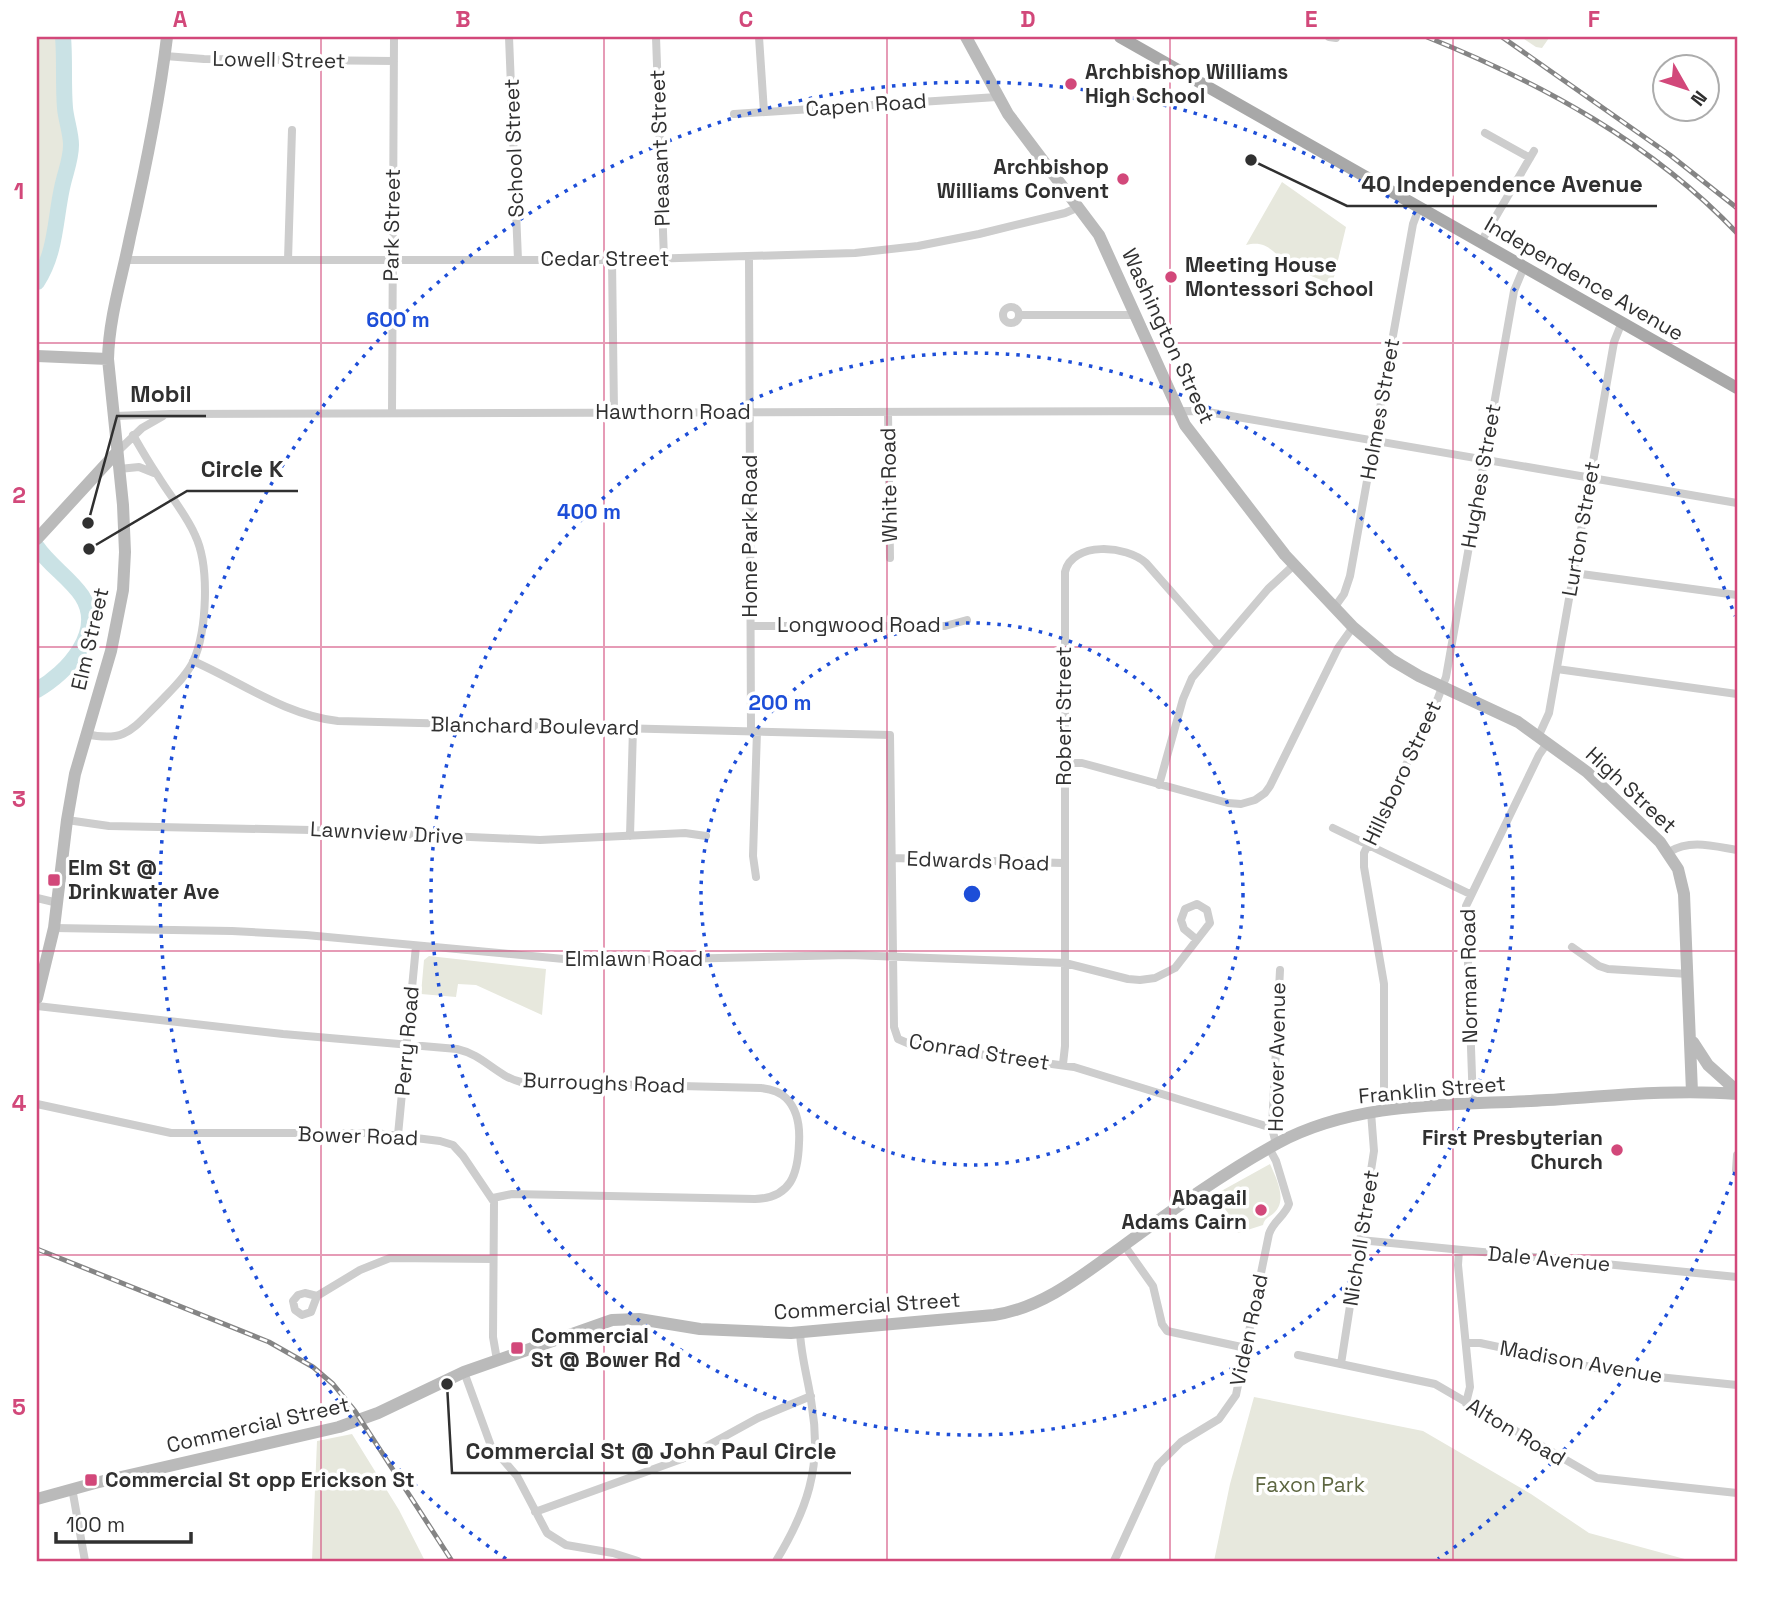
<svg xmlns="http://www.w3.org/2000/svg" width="1774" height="1598" font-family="'Space Grotesk',sans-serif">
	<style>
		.green { fill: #e7e8dd }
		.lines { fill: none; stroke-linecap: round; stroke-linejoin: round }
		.river { stroke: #cae2e5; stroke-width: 16 }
		.street { stroke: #cdcdcd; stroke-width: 8 }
		.secondary { stroke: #bababa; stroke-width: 12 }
		.primary { stroke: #a8a8a8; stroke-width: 12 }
		.rail-casing { stroke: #858585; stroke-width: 5 }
		.rail { stroke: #fff; stroke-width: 2.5; stroke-dasharray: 8; stroke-linecap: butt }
		.grid { fill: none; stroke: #d2487a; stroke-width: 2; stroke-opacity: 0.55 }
		.ring { fill: none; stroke: #1d4ed8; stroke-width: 3.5; stroke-dasharray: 3.5 7 }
		.poi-dot { fill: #d2487a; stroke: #fff; stroke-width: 2.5 }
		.labels { text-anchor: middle; stroke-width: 7; stroke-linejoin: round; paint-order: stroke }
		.street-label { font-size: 21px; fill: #303030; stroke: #fff }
		.poi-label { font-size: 21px; font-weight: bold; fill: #303030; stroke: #fff; text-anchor: start }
		.park-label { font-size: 21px; fill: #5e6742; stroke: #fff }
		.centre { fill: #1d4ed8; stroke: #fff; stroke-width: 3.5 }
		.ring-label { font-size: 21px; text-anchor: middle; font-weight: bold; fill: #1d4ed8; stroke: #fff; stroke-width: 7; stroke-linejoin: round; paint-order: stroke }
		.leader { fill: none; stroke: #303030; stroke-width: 2.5 }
		.callout-dot { fill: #303030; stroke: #fff; stroke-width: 2.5 }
		.callout-label { font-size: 23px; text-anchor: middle; font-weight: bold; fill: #303030; stroke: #fff; stroke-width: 7; stroke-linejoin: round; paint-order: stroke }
		.neatline { fill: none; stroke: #d2487a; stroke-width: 2.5 }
		.grid-label { font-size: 23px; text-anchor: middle; font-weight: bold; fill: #d2487a }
	</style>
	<rect width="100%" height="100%" fill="#fff"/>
	<path class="green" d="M 37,37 L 63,37 L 70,162 L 46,268 L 37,277 Z
		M 1521,37 L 1549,37 L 1549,38 L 1542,48 L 1536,47 Z
		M 1282,182 L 1346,227 L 1332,285 C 1318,278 1298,272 1285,262 C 1272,251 1266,240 1246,245 Z
		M 429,956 L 546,969 L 542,1015 L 476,985 L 458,984 L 456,997 L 421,994 L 424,960 Z
		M 1270,1164 C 1276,1178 1288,1200 1274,1213 C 1268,1218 1265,1218 1263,1225 L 1238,1233 L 1228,1213 L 1214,1195 Z
		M 1254,1397 L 1423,1431 L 1531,1494 L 1589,1533 L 1692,1561 L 1737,1561 L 1214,1561 L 1230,1484 Z
		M 352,1434 L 399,1510 L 425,1561 L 312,1561 L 317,1441 Z"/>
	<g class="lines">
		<path class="river" d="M 37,282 C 56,253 55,220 62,188 C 65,173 71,160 71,145 C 71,133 66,120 65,108 C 63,84 65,60 63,37
			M 37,547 C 49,565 70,578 82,596 C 105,632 67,673 37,690"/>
		<path class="street" d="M 509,37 L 518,260
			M 656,37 L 664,259
			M 759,37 L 764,112
			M 1329,37 L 1336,38
			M 165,56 L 204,59 L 394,61
			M 734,114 L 997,97
			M 1485,133 L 1530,158
			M 1481,242 L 1534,151
			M 749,258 L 751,731
			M 126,260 L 612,260 L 855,253 L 918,246 L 979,234 L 1065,213 L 1079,207
			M 288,260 L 292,130
			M 612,260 L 614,412
			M1003 315a8 8 0 1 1 16 0a8 8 0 1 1-16 0Z
			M 1019,315 L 1136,315
			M 888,412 L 890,558
			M 392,413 L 394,37
			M 115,416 L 170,414 L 1202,411 L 1737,503
			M 117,452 L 142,428 L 163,416
			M 119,469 L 139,467 L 154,473
			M 1574,573 L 1737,595
			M 1334,608 L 1344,594 L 1350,576 L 1413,224 L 1419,208
			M 751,626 L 945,626 L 967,620
			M 193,661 C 241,682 285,715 338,721 L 890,735 L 894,1027 L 898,1039 L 912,1045 L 1074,1067 L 1272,1128
			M 1557,669 L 1737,694
			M 86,734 C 126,743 132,729 159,703 C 171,690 185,678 193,662 C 207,631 210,566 195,535 C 186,514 170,496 158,476 C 149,463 141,449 133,435
			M 1539,735 L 1549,713 L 1614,342 L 1622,322
			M 1064,763 L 1082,763 L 1228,803 L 1241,804 L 1255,800 L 1265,793 L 1270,786 L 1338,648 L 1353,627
			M 1159,785 L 1183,699 L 1192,678 L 1268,589 L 1294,565
			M 67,820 L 109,826 L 311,830 L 540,840 L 685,833 L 706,836
			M 1333,828 L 1470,894
			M 630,836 L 633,728
			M 1669,852 C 1690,839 1713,846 1737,850
			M 892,858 L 1063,863
			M 756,877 L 753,856 L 757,731
			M 37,898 L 58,903
			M 54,928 L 232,931 L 306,935 L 585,961 L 849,955 L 1065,963 L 1128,979 L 1140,980 L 1155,978 L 1175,968 L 1210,923 L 1207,910 L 1197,904 L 1185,909 L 1181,920 L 1184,929 L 1196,939
			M 1572,947 L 1599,966 L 1608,969 L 1688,974
			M 37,1006 L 283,1034 L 457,1049 C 484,1055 496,1076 521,1082 L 761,1088 C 770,1089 779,1091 786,1098 C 798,1110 800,1127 799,1143 C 798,1174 791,1198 755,1199 L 512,1194 L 493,1198
			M 1063,1064 L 1065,1046 L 1065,572 C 1072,541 1127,545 1146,563 L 1218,645
			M 37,1104 L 171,1133 L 375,1133 L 440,1141 L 453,1145 L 463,1156 L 494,1202 L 493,1337 L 497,1360
			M 1473,1104 L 1466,906 L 1539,755 L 1548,742
			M 1384,1110 L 1384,984 L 1364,867 L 1364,853 L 1438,698 L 1446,677 L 1514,291 L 1524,267
			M 398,1135 L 416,946
			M 1276,1144 L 1272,1128 L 1280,970
			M 1736,1170 L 1737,1155
			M 1360,1240 L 1737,1277
			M 1124,1245 L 1153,1286 L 1162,1324 L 1167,1331 L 1246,1348
			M 1459,1250 L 1458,1265 L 1470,1387 L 1466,1403
			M 305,1293 L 317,1296 L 311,1312 L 302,1315 L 295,1310 L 293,1301 L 298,1295 Z
			M 317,1296 L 360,1270 L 390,1258 L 493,1259
			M 1466,1343 L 1480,1343 L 1619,1373 L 1737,1385
			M 1298,1355 L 1435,1384 L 1597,1478 L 1737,1493
			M 1341,1364 L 1374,1151 L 1371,1112
			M 464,1372 L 491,1446 L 517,1476 L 547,1533 L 566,1545 L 613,1553 L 638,1561
			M 72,1488 L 85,1561
			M 535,1512 L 687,1457 L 758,1418 L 811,1396
			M 776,1561 C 807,1510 822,1467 812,1407 C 809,1382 801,1358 800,1332
			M 1114,1561 L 1158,1465 L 1181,1442 L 1219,1419 L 1236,1395 L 1269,1234 C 1273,1221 1285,1216 1289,1204 L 1276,1161 L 1269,1148"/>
		<path class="secondary" d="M 966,37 L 1008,114 L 1099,235 L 1185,425 L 1285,555 L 1353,627 L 1392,660 L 1419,676 L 1518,722 L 1587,772 L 1660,842 L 1678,869 L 1684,894 L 1692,1092
			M 37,356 L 108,359
			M 37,539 L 117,452
			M 37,998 L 54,928 L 67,820 L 75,774 L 111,651 L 123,590 L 125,552 L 123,505 L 108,359 C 109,317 122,278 130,237 C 145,171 159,104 167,37
			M 1693,1042 L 1708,1065 L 1737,1091
			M 37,1499 L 95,1483 L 339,1427 L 378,1413 L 464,1372 L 612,1320 L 639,1319 L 700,1329 L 791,1333 L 994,1315 C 1043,1308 1084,1274 1123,1246 C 1172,1210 1225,1172 1278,1143 C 1360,1099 1457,1106 1547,1100 C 1610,1096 1674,1089 1737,1094"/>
		<path class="primary" d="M 1120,37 L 1737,388"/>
		<g class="rail-casing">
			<path id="rail" d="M 1427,37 C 1541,83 1652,143 1737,233
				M 1502,37 L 1670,155 L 1737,208
				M 37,1249 L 269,1342 L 313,1367 L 333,1384 L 355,1411 L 452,1561"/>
		</g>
		<use href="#rail" class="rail"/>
	</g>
	<path class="grid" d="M 321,37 L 321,1561M 604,37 L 604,1561M 887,37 L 887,1561M 1170,37 L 1170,1561M 1453,37 L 1453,1561M 37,343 L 1737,343M 37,647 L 1737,647M 37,951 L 1737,951M 37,1255 L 1737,1255"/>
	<g class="ring">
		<circle cx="972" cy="894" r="271"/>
		<circle cx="972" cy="894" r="541"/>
		<path d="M1735 1172A812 812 0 0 1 1438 1559M506 1559A812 812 0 1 1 1735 616"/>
	</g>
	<g class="poi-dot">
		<circle cx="1071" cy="84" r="7"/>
		<circle cx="1123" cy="179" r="7"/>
		<circle cx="1171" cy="277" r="7"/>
		<rect x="47" y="873" width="14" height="14" rx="3.5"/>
		<circle cx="1617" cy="1150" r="7"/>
		<circle cx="1261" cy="1210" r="7"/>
		<rect x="510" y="1341" width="14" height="14" rx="3.5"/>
		<rect x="84" y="1473" width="14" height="14" rx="3.5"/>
	</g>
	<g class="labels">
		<g class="street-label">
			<text transform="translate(279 60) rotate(1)" y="7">Lowell Street</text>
			<text transform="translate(866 105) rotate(-4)" y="7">Capen Road</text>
			<text transform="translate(514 148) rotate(-92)" y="7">School Street</text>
			<text transform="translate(660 148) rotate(-92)" y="7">Pleasant Street</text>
			<text transform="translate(392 225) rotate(-89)" y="7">Park Street</text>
			<text x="605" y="266">Cedar Street</text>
			<text transform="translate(1584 279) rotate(30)" y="7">Independence Avenue</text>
			<text transform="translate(1168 336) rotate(65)" y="7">Washington Street</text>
			<text transform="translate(1380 409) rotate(-80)" y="7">Holmes Street</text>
			<text x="673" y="419">Hawthorn Road</text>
			<text transform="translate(1481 476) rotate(-80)" y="7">Hughes Street</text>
			<text transform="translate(889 485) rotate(-91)" y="7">White Road</text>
			<text transform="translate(1581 529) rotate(-80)" y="7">Lurton Street</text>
			<text transform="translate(750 536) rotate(-90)" y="7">Home Park Road</text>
			<text x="859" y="632">Longwood Road</text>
			<text transform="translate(90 639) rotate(-77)" y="7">Elm Street</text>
			<text transform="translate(1064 716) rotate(-90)" y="7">Robert Street</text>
			<text transform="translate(535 726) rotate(1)" y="7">Blanchard Boulevard</text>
			<text transform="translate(1402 773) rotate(-65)" y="7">Hillsboro Street</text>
			<text transform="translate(1631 790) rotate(43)" y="7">High Street</text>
			<text transform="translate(387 833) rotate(3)" y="7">Lawnview Drive</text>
			<text transform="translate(978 861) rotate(2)" y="7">Edwards Road</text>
			<text x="634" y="966">Elmlawn Road</text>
			<text transform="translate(1469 976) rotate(-91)" y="7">Norman Road</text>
			<text transform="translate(407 1041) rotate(-85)" y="7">Perry Road</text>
			<text transform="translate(979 1052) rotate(9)" y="7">Conrad Street</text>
			<text transform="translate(1277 1057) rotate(-89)" y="7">Hoover Avenue</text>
			<text transform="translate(604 1083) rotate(2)" y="7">Burroughs Road</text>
			<text transform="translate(1432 1090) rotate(-5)" y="7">Franklin Street</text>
			<text transform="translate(358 1136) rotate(2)" y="7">Bower Road</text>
			<text transform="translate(1361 1238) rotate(-81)" y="7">Nicholl Street</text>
			<text transform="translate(1549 1259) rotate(5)" y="7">Dale Avenue</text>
			<text transform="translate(867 1306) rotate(-4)" y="7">Commercial Street</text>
			<text transform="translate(1249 1330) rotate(-78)" y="7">Viden Road</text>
			<text transform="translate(1581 1362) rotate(10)" y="7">Madison Avenue</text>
			<text transform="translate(258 1425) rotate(-13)" y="7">Commercial Street</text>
			<text transform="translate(1516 1432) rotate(31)" y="7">Alton Road</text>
		</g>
		<g class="poi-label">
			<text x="1085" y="79">Archbishop Williams<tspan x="1085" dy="24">High School</tspan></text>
			<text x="1109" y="174" text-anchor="end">Archbishop<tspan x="1109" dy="24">Williams Convent</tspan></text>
			<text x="1185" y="272">Meeting House<tspan x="1185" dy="24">Montessori School</tspan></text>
			<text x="68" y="875">Elm St @<tspan x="68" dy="24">Drinkwater Ave</tspan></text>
			<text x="1603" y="1145" text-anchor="end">First Presbyterian<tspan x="1603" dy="24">Church</tspan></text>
			<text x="1247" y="1205" text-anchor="end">Abagail<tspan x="1247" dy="24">Adams Cairn</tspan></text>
			<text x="531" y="1343">Commercial<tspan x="531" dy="24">St @ Bower Rd</tspan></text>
			<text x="105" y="1487">Commercial St opp Erickson St</text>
		</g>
		<g class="park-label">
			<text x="1310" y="1492">Faxon Park</text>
		</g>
	</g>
	<circle cx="972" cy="894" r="10" class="centre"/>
	<g class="ring-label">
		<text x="398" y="327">600 m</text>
		<text x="589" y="519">400 m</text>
		<text x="780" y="710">200 m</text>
	</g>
	<path class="leader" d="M1251 160L1347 206H1657M88 523L117 416H206M89 549L187 491H298M447 1384L452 1473H851"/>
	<g class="callout-dot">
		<circle cx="1251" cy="160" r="7"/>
		<circle cx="88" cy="523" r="7"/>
		<circle cx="89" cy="549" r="7"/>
		<circle cx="447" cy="1384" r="7"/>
	</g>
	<g class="callout-label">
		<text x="1502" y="192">40 Independence Avenue</text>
		<text x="161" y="402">Mobil</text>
		<text x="242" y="477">Circle K</text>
		<text x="651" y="1459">Commercial St @ John Paul Circle</text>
	</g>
	<rect width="1774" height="1598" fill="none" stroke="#ffffff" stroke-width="77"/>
	<g transform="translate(1686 88) rotate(129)"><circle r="33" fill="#ffffff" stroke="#acacac" stroke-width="2"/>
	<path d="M0-5L12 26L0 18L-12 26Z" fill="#d2487a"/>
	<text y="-10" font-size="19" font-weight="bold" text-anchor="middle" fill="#303030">N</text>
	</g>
	<path d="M56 1532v10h135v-10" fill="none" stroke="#303030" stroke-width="3.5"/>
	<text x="66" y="1532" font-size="21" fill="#303030" stroke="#ffffff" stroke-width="5" paint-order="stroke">100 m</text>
	<rect x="38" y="38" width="1698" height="1522" class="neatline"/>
	<g class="grid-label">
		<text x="180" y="27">A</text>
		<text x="463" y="27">B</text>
		<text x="746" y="27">C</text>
		<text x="1028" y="27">D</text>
		<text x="1311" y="27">E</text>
		<text x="1594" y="27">F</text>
		<text x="19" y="199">1</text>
		<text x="19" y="503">2</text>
		<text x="19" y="807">3</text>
		<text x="19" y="1111">4</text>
		<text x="19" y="1415">5</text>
	</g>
</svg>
